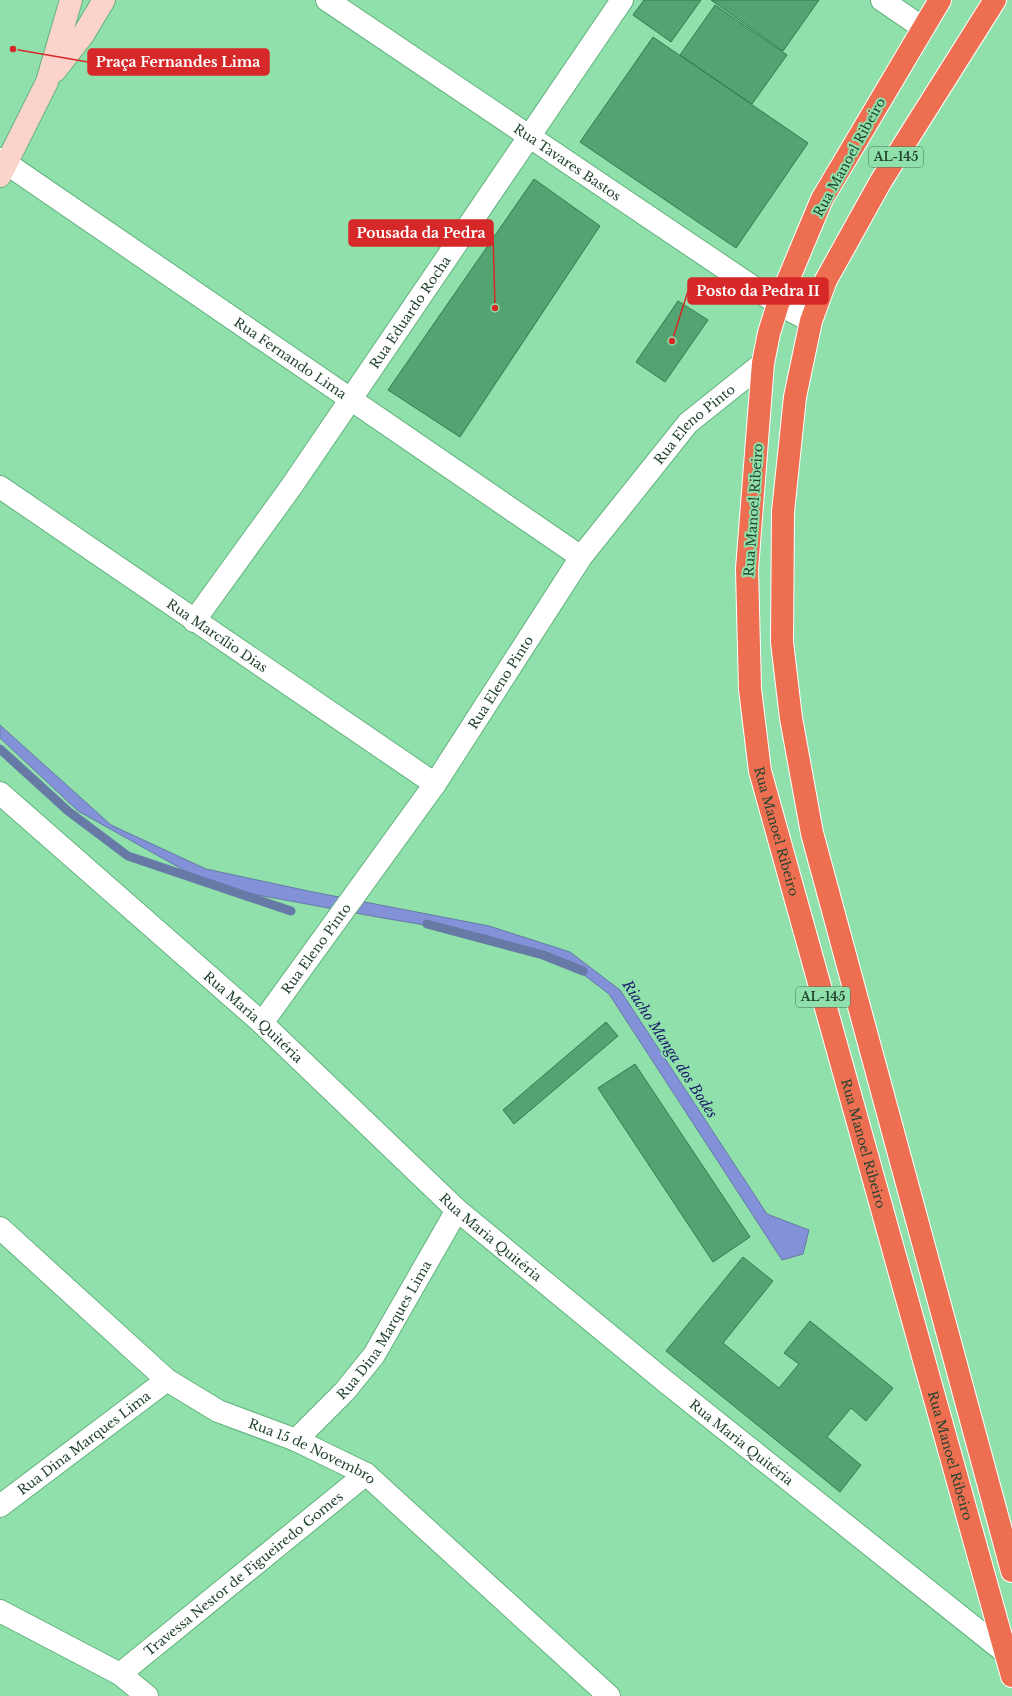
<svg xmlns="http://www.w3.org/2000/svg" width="1012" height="1696" font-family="'Libre Baskerville',serif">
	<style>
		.water { fill: #8291d8; stroke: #667aa5 }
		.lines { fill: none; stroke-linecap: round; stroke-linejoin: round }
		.stream { stroke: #667aa5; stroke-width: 9 }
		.building { fill: #54a471; stroke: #2d7f4f }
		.street-casing { stroke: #63b27f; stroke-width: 24 }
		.secondary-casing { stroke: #63b27f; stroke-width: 24 }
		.highway-casing { stroke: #fff; stroke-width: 24 }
		.street { stroke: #fff; stroke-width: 22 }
		.secondary { stroke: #fad4cb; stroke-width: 22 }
		.highway { stroke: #ed6e51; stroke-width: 22 }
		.labels { text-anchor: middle; stroke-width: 4; stroke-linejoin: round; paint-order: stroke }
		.shield { fill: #8fe0aa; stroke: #437354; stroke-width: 1 }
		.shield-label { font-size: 12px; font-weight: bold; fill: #23442f }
		.street-label { font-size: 13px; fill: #23442f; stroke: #8fe0aa }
		.water-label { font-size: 14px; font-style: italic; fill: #1a186a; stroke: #8fe0aa }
		.leader { fill: none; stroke: #d62828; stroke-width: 1.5 }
		.callout-dot { fill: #d62828; stroke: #8fe0aa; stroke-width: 1.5 }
		.callout { fill: #d62828; stroke: #d62828; stroke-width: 1.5 }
		.callout-label { font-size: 14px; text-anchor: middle; font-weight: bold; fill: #fff }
	</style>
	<rect width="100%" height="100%" fill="#8fe0aa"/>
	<path class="water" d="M 0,725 L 111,825 L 206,869 L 313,892 L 489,926 L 570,952 L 620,990 L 767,1214 L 809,1230 L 803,1254 L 782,1260 L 609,994 L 567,962 L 485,935 L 383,918 L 252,894 L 189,873 L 78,811 L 0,738 Z"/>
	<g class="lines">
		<path class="stream" d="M 0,749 L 68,811 L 128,856 L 291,911
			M 427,924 L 543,955 L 583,971"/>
	</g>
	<path class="building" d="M 644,0 L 701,0 L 671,42 L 633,15 Z
		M 711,0 L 819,0 L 783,51 Z
		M 715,5 L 787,55 L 752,104 L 680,55 Z
		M 653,37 L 808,143 L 736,248 L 580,142 Z
		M 534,179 L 600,226 L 460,437 L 388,390 Z
		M 678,301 L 708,320 L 665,382 L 636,362 Z
		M 606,1022 L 618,1036 L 514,1124 L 503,1110 Z
		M 635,1064 L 750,1237 L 713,1262 L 598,1088 Z
		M 743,1257 L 773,1281 L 723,1343 L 779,1388 L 799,1364 L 784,1353 L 810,1321 L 893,1388 L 866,1421 L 851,1408 L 827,1437 L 861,1465 L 840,1492 L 666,1351 Z"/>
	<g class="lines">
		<g class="street-casing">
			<g id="street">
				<path id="s1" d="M 327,0 L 778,304 L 811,321"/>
				<path d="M 882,0 L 923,28"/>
				<path id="s2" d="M 0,159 L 581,557"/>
				<path id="s3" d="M 0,487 L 435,784"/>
				<path id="s4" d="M 194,621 L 291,487 L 622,0"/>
				<path id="s5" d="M 0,793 L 262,1023 L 457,1210 L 666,1382 L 1006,1653"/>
				<path id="s6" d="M 262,1023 L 435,784 L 581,557 L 688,423 L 763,363"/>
				<path id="s7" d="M 0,1228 L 167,1380 L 218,1411 L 296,1440 L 366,1474 L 609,1696"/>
				<path id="s8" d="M 296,1440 L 345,1391 L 374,1355 L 457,1210"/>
				<path id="s9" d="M 0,1506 L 167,1380"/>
				<path d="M 0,1611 L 120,1674 L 147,1696"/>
				<path id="s10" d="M 120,1674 L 366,1474"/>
			</g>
		</g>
		<g class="secondary-casing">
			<path id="secondary" d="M 55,71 L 83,35 L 104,0
				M 0,176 L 47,82 L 71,0"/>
		</g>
		<g class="highway-casing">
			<g id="highway">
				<path id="s11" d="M 940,0 L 822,199 L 778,304 L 769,333 L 763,363 L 747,569 L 750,689 L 760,771 L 1012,1676"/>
				<path d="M 995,0 L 881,181 L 826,280 L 811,321 L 795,397 L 783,512 L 782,642 L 791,718 L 812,833 L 1012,1571"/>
			</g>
		</g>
		<use href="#street" class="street"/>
		<use href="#secondary" class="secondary"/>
		<use href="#highway" class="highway"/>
	</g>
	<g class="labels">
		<g class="shield">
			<rect x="869" y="147" width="54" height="20" rx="3"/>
			<rect x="796" y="987" width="54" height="20" rx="3"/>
		</g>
		<g class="shield-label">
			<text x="896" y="161">AL-145</text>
			<text x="823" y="1001">AL-145</text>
		</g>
		<g class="street-label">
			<text transform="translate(849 157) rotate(-61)" y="5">Rua Manoel Ribeiro</text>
			<text dy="5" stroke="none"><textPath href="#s1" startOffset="290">Rua Tavares Bastos</textPath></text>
			<text dy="5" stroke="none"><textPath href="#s4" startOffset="377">Rua Eduardo Rocha</textPath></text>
			<text dy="5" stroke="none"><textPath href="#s2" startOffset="352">Rua Fernando Lima</textPath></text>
			<text dy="5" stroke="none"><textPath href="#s6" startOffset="740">Rua Eleno Pinto</textPath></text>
			<text transform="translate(753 510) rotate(-86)" y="5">Rua Manoel Ribeiro</text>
			<text dy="5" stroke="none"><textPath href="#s3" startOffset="263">Rua Marcílio Dias</textPath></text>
			<text dy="5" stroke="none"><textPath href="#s6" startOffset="416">Rua Eleno Pinto</textPath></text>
			<text dy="5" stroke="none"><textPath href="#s11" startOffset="878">Rua Manoel Ribeiro</textPath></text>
			<text dy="5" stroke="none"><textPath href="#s6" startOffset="92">Rua Eleno Pinto</textPath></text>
			<text dy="5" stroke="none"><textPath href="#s5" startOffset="338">Rua Maria Quitéria</textPath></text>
			<text dy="5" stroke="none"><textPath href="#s11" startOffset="1202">Rua Manoel Ribeiro</textPath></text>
			<text dy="5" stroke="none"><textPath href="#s5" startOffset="662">Rua Maria Quitéria</textPath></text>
			<text dy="5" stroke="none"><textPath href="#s8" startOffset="142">Rua Dina Marques Lima</textPath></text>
			<text dy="5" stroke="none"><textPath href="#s5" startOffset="986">Rua Maria Quitéria</textPath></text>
			<text dy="5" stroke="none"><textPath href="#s9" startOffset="105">Rua Dina Marques Lima</textPath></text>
			<text dy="5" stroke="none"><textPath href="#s7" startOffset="388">Rua 15 de Novembro</textPath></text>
			<text dy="5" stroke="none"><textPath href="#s11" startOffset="1526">Rua Manoel Ribeiro</textPath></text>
			<text dy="5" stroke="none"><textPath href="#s10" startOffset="159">Travessa Nestor de Figueiredo Gomes</textPath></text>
		</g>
		<g class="water-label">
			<text transform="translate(670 1049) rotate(57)" y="5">Riacho Manga dos Bodes</text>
		</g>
	</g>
	<path class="leader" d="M13 49L88 62M495 308L493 233M672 341L688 291"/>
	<g class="callout-dot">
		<circle cx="13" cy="49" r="4"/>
		<circle cx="495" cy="308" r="4"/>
		<circle cx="672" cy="341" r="4"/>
	</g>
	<g class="callout">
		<rect x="88" y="49" width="181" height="26" rx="4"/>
		<rect x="349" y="220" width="144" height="26" rx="4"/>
		<rect x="688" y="278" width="140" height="26" rx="4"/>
	</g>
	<g class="callout-label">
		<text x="178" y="67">Praça Fernandes Lima</text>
		<text x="421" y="238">Pousada da Pedra</text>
		<text x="758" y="296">Posto da Pedra II</text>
	</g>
</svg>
